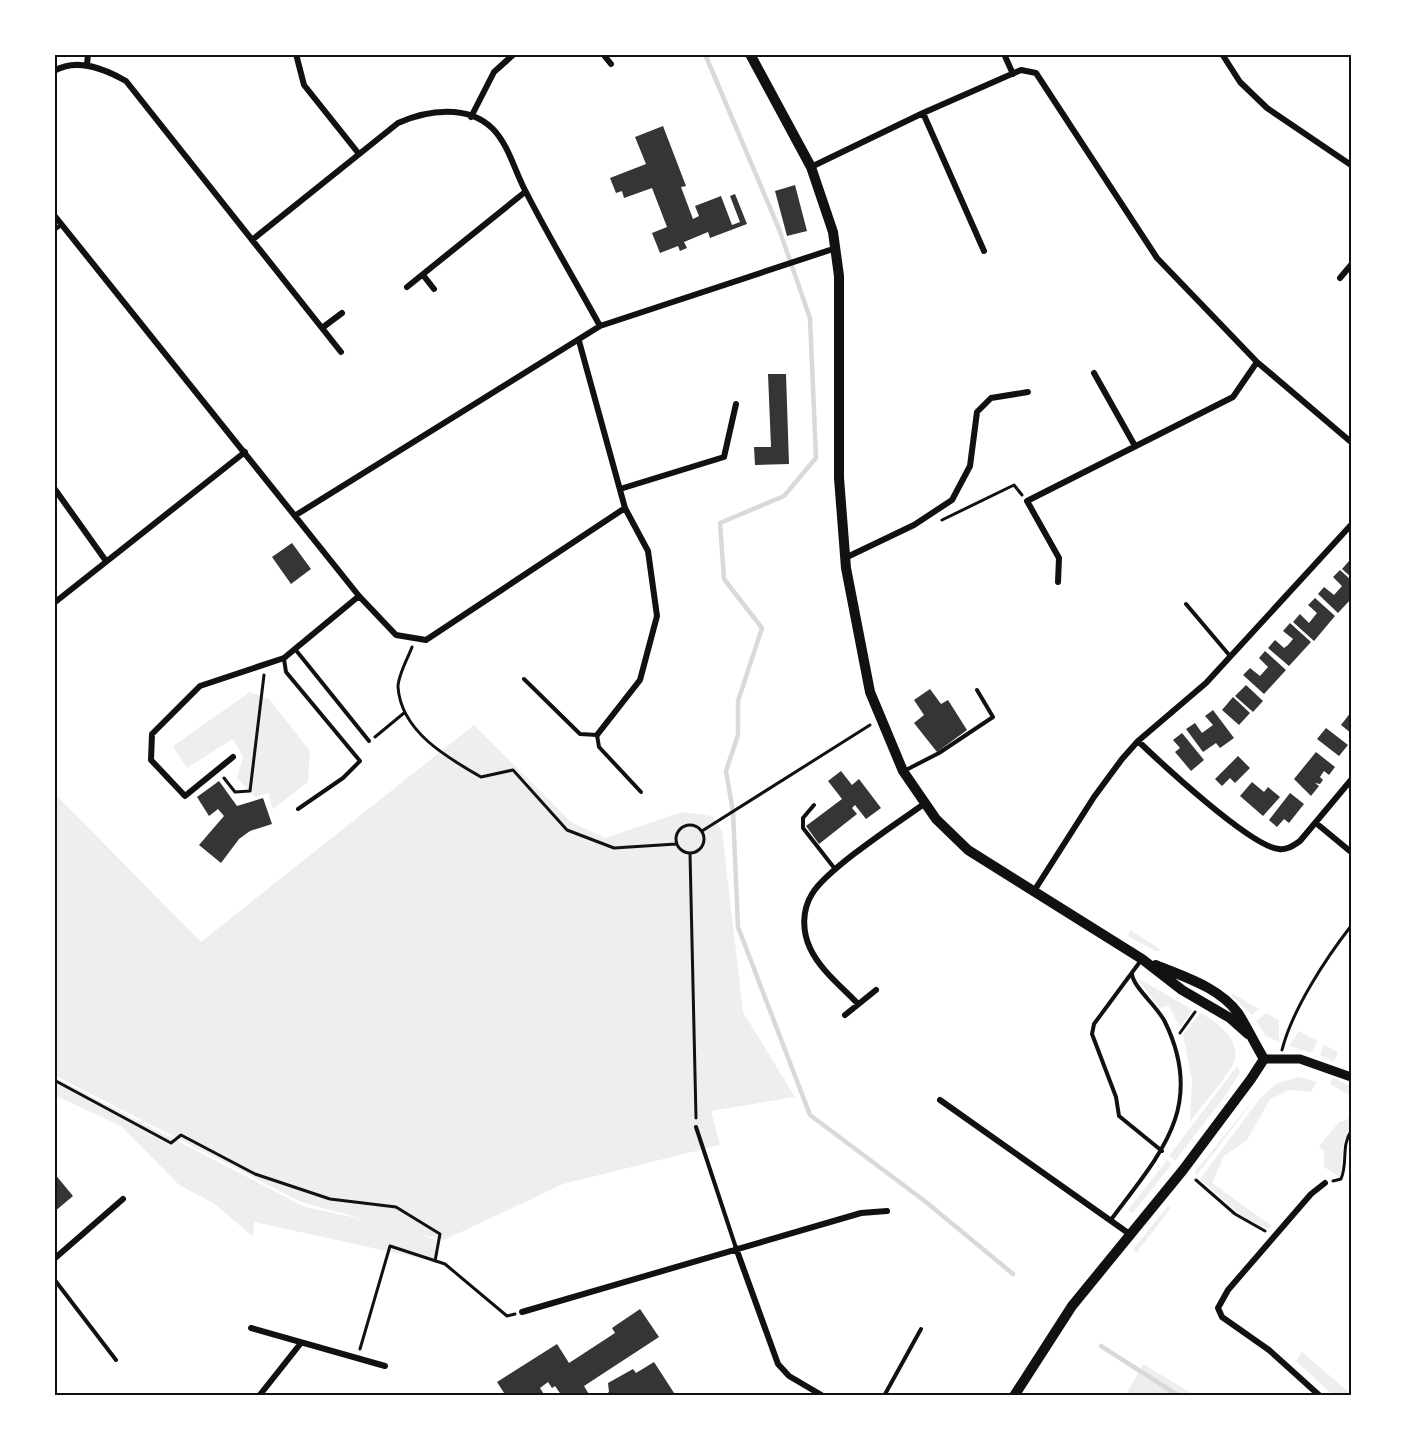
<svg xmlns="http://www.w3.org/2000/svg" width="1405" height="1450" font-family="Lato,sans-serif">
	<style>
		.green { fill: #eee }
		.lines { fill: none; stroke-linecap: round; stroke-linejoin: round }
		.stream { stroke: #d9d9d9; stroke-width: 4.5 }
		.building { fill: #353535 }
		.path { stroke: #111; stroke-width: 3 }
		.service { stroke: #111; stroke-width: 4 }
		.minor { stroke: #111; stroke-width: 6 }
		.tertiary { stroke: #111; stroke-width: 9 }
		.primary { stroke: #111; stroke-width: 10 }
		.neatline { fill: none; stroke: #111; stroke-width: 2 }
	</style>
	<rect width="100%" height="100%" fill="#fff"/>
	<path class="green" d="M 250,692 L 269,699 L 310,751 L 308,782 L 273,809 L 268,793 L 255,797 L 237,778 L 243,757 L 233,739 L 187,768 L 173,746 Z
		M 474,725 L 571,822 L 605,838 L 682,812 L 712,816 L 722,831 L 743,1012 L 795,1097 L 711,1111 L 720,1145 L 563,1184 L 444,1240 L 417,1233 L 440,1242 L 437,1262 L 254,1222 L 253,1237 L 215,1204 L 179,1185 L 121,1126 L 54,1095 L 54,1077 L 305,1207 L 366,1220 L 301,1202 L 54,1075 L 54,793 L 201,942 Z
		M 1130,930 L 1160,949 L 1159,951 L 1155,951 L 1128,936 Z
		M 1141,980 L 1193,1010 L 1180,1027 L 1168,1005 L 1160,1008 L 1139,981 Z
		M 1232,993 L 1259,1009 L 1252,1015 L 1232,997 Z
		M 1200,1013 C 1216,1021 1242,1040 1234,1062 C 1229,1075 1199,1109 1190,1122 L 1192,1080 L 1183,1035 Z
		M 1266,1013 L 1279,1020 L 1279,1042 L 1266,1036 L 1256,1021 Z
		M 1299,1031 L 1318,1041 L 1311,1053 L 1289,1046 Z
		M 1324,1045 L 1338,1052 L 1334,1062 L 1320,1055 Z
		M 1237,1066 L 1240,1072 L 1228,1092 L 1175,1161 L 1169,1156 Z
		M 1298,1077 L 1317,1082 L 1311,1092 L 1289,1090 L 1270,1099 L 1247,1140 L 1224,1156 L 1212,1183 L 1272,1226 L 1268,1229 L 1244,1218 L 1200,1179 L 1261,1097 L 1276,1084 Z
		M 1333,1078 L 1351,1086 L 1351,1096 L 1330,1084 Z
		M 1262,1089 L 1197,1175 L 1194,1173 Z
		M 1351,1111 L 1351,1129 L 1344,1141 L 1340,1177 L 1324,1167 L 1324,1152 L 1319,1146 L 1339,1122 L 1347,1120 Z
		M 1167,1160 L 1172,1164 L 1133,1213 L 1128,1210 Z
		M 1168,1206 L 1171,1208 L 1136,1253 L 1133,1249 Z
		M 1302,1352 L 1350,1393 L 1347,1396 L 1334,1396 L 1296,1361 Z
		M 1143,1364 L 1196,1396 L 1125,1396 Z"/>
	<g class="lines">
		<path class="stream" d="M 705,54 L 779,229 L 810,318 L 816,458 L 784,496 L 720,523 L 724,579 L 762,628 L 738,701 L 738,735 L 726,771 L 733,812 L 738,927 L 810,1115 L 926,1202 L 1013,1274
			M 1101,1346 L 1179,1396"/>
	</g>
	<path class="building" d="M 663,126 L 686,186 L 681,187 L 693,219 L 699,216 L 695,206 L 721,196 L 732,225 L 740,222 L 730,196 L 735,194 L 747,224 L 710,238 L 708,232 L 684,242 L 687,248 L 680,251 L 678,246 L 660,253 L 652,233 L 667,227 L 652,188 L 624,198 L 622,191 L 616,193 L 610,178 L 646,164 L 635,137 Z
		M 795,185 L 807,231 L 787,236 L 775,191 Z
		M 768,374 L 786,374 L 789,464 L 755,465 L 754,447 L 771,447 Z
		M 292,543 L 311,569 L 291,584 L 272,557 Z
		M 1349,561 L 1351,563 L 1351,577 L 1342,569 Z
		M 1340,570 L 1351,580 L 1351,599 L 1338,613 L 1318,594 L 1324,587 L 1334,595 L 1342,586 L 1333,577 Z
		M 1315,598 L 1335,616 L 1314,641 L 1293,622 L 1300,614 L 1309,623 L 1317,613 L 1308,605 Z
		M 1290,623 L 1311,642 L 1289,666 L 1268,648 L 1275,640 L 1284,648 L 1288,645 L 1293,639 L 1283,631 Z
		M 1265,651 L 1286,670 L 1264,694 L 1243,675 L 1250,668 L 1260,676 L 1268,667 L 1259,658 Z
		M 1246,685 L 1263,701 L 1253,712 L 1235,696 Z
		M 930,689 L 941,704 L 948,700 L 967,730 L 937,752 L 914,723 L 924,715 L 914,700 Z
		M 1233,697 L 1250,713 L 1239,725 L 1222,710 Z
		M 1213,710 L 1234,738 L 1220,748 L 1216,743 L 1203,752 L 1186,729 L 1195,723 L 1202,733 L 1213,725 L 1205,716 Z
		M 1351,712 L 1351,733 L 1341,725 Z
		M 1326,728 L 1348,745 L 1339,756 L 1317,739 Z
		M 1182,733 L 1204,760 L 1191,771 L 1175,752 L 1180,748 L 1173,740 Z
		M 1316,752 L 1335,767 L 1329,775 L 1324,771 L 1320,777 L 1323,780 L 1320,784 L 1315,783 L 1319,786 L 1311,796 L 1294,779 Z
		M 1238,756 L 1250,768 L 1235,783 L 1230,778 L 1222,786 L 1215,779 Z
		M 841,771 L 852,785 L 859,779 L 881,808 L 866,819 L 855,805 L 852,808 L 857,814 L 819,844 L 806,826 L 842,799 L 828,781 Z
		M 219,781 L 237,806 L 263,798 L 272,824 L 250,831 L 239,839 L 221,863 L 199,845 L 224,816 L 218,809 L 209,816 L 197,797 Z
		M 1252,782 L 1264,792 L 1268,787 L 1280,797 L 1263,816 L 1240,796 Z
		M 1290,793 L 1304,804 L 1289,823 L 1284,819 L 1277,827 L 1269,820 Z
		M 54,1173 L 73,1196 L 54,1212 Z
		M 640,1309 L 659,1337 L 584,1386 L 590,1396 L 562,1396 L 555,1386 L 552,1388 L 548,1382 L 540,1388 L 545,1396 L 506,1396 L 497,1382 L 557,1344 L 569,1363 L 615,1333 L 612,1328 Z
		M 654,1362 L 676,1396 L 603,1396 L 609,1392 L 608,1383 L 633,1369 L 636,1373 Z"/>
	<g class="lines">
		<path class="path" d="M 683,54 L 687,54
			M 942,520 L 1014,485 L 1022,495
			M 412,647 C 408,658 398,675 398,687 C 401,731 446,757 481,777 L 513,770 L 567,830 L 614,848 L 676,844
			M 375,737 L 404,713
			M 224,778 L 235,792 L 250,791 L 264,675
			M676 839a14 14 0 1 1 28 0a14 14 0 1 1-28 0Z
			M 702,831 L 870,725
			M 690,853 L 696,1118
			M 1180,1033 L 1195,1012
			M 1282,1050 C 1292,1010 1326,958 1351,926
			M 54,1080 L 171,1143 L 181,1135 L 255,1174 L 330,1199 L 396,1207 L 440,1234 L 435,1261
			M 1196,1180 L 1235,1214 L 1265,1231
			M 1333,1181 L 1341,1179 C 1348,1163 1341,1146 1351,1131
			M 360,1349 L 390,1246 L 445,1264 L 507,1316 L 515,1314"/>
		<path class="service" d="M 54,230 L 61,225
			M 1186,604 L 1230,656
			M 295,649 L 369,741
			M 284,659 L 286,672 L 360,761 L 343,778 L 298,809
			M 524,679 L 580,734 L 597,735 L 599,747 L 641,792
			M 904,771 L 939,753 L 993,717 L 977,690
			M 814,805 L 803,818 L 803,828 L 835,869
			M 1142,959 L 1094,1024 L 1092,1034 L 1116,1097 L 1119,1116 L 1162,1151
			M 696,1127 L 736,1248
			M 1110,1221 C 1158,1156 1207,1108 1165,1022 C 1158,1007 1133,987 1132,974
			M 54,1279 L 116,1360
			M 884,1396 L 921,1329"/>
		<path class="minor" d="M 296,54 L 304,85 L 359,154
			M 603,54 L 611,64
			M 1004,54 L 1013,74
			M 1222,54 L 1240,82 L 1267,108 L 1351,165
			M 87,65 L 88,54
			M 54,71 C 77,57 105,69 126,81 L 341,352
			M 923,113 L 984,251
			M 471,117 L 494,72 L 514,54
			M 811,167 L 923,113 L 1021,70 L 1036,73 L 1157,258 L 1257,362 L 1351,442
			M 54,215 L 359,596 L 396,635 L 426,640 L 625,508
			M 252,240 L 398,123 C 427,110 468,104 493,129 C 510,147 515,173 527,194 C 550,239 576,282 600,326
			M 423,275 L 434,289
			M 1340,278 L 1351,265
			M 407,287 L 525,192
			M 322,328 L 342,313
			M 579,341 L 625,508 L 648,551 L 657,616 L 640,680 L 597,735
			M 1094,373 L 1135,446
			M 54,488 L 106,561
			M 620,489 L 724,457 L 736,404
			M 296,515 L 600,326 L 836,248
			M 845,558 L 914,525 L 952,500 L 970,466 L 977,412 L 991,398 L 1028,392
			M 1058,582 L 1059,558 L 1027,501 L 1233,397 L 1257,362
			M 54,603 L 245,452
			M 1138,741 C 1161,763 1251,847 1279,849 C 1287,850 1293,846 1300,841 L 1351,780
			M 233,757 L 185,796 L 151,760 L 152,734 L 200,686 L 284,658 L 359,596
			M 1316,823 L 1351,852
			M 1034,891 L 1094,797 L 1122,759 L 1138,741 L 1206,683 L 1351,525
			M 858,1004 C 842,987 820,970 810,948 C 802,931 802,910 812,894 C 827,869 897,823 924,804
			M 845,1015 L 876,990
			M 940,1100 L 1131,1235
			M 736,1248 L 778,1364 L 789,1376 L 823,1396
			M 54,1259 L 123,1199
			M 522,1312 L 861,1213 L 887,1211
			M 251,1328 L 385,1366
			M 259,1396 L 301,1343
			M 1320,1396 L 1269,1350 L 1222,1317 L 1218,1308 L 1228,1290 L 1311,1194 L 1325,1183"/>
		<path class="tertiary" d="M 1264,1059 L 1300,1059 L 1351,1077"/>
		<path class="primary" d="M 750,54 L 811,167 L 833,232 L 839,276 L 839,478 L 846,568 L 870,692 L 903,771 L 936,819 L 968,850 L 1142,959 L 1182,990 L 1230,1018 L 1248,1034
			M 1014,1396 L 1072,1306 L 1183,1170 L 1251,1079 L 1264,1059 C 1255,1044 1247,1027 1238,1013 C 1219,987 1184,977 1156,965"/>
	</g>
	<rect width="1405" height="1450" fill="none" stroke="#ffffff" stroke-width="111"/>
	<rect x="56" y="56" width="1294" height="1338" class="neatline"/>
</svg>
